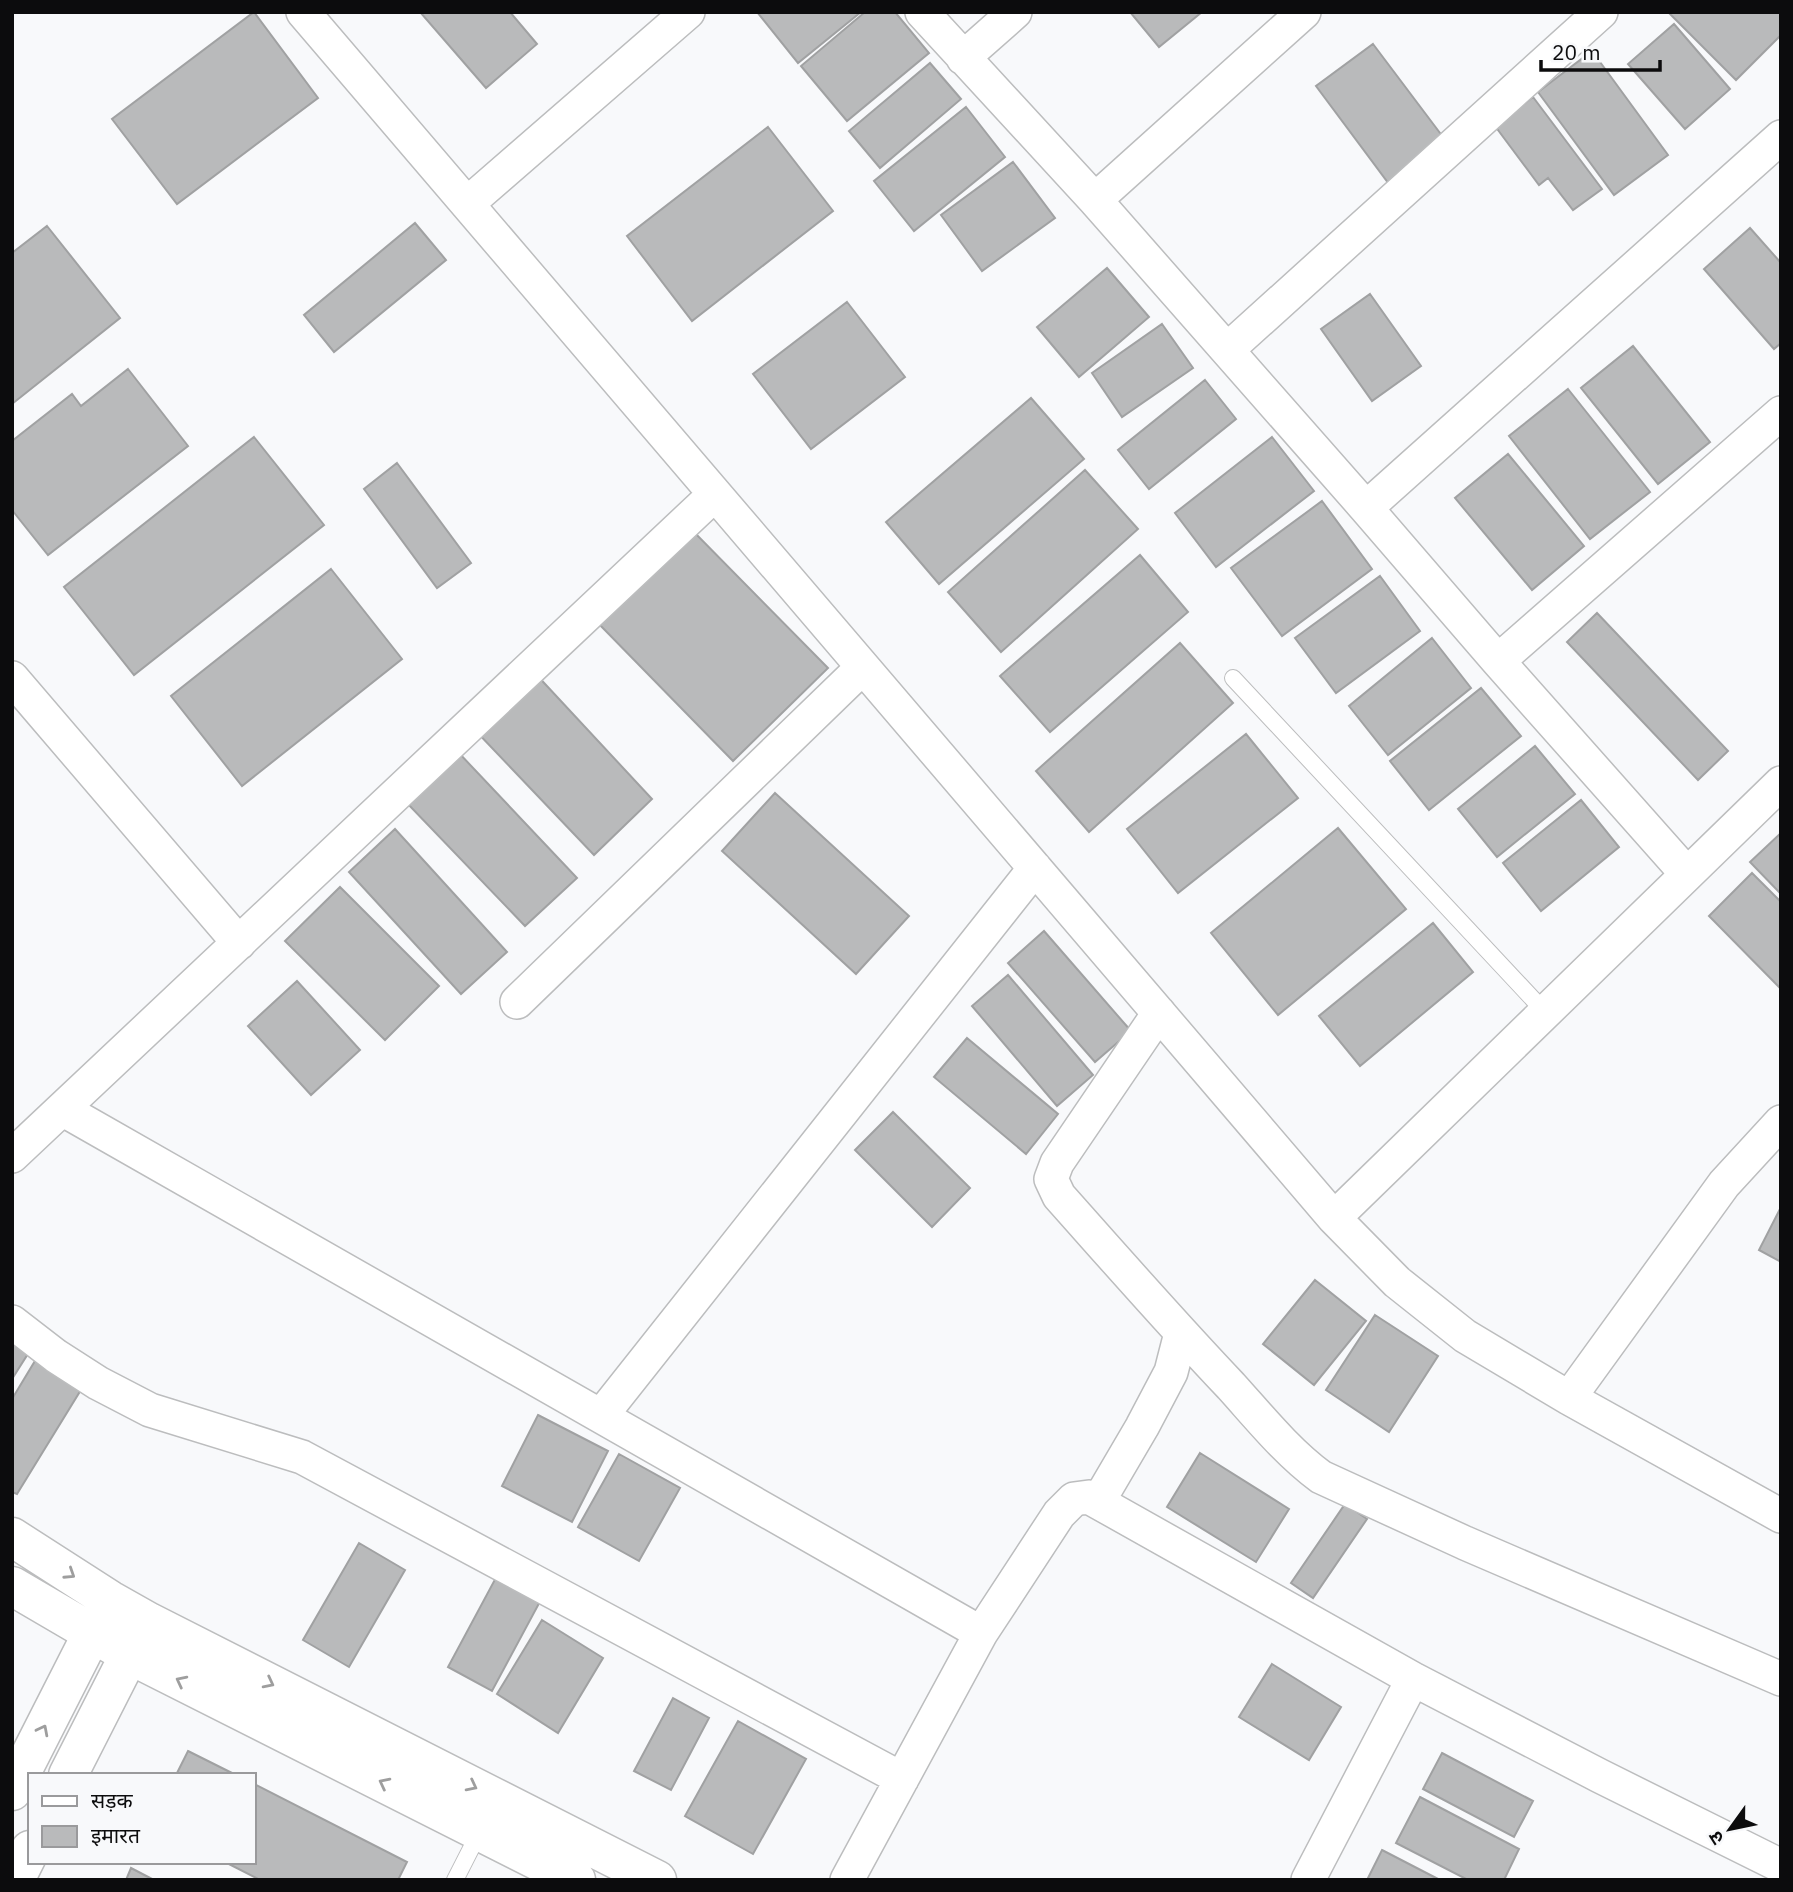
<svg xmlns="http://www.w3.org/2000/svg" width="1793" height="1892" font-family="'IBM Plex Sans','Noto Sans Devanagari',sans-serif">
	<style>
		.building { fill: #b9babb; stroke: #a0a1a2; stroke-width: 2 }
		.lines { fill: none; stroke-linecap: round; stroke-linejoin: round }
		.lane-casing { stroke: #bcbdbe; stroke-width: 18 }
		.street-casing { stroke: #bcbdbe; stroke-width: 36 }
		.secondary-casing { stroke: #bcbdbe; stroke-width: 41 }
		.lane { stroke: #fff; stroke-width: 16 }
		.street { stroke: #fff; stroke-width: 33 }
		.secondary { stroke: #fff; stroke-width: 38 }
		.oneway { stroke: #9e9e9e }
	</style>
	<rect width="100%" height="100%" fill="#f8f9fb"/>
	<path class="building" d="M 254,12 L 318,98 L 177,204 L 112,119 Z
		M 420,12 L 510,12 L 537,44 L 486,88 Z
		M 757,12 L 861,12 L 798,63 Z
		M 865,12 L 895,12 L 929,53 L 847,121 L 801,66 Z
		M 1130,12 L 1202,12 L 1159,47 Z
		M 1668,12 L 1781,12 L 1781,35 L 1736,80 Z
		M 1674,24 L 1730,89 L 1685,129 L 1628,64 Z
		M 1373,44 L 1446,141 L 1389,184 L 1316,86 Z
		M 1592,51 L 1668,155 L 1614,195 L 1538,92 Z
		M 930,63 L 961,99 L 880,168 L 849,131 Z
		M 1533,97 L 1602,189 L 1573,210 L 1548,178 L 1539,185 L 1495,126 Z
		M 966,107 L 1005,157 L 914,231 L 874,181 Z
		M 768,127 L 833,211 L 692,321 L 627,236 Z
		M 1013,162 L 1055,218 L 982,271 L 941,215 Z
		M 415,223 L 446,260 L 334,352 L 304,315 Z
		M 47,226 L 120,318 L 12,404 L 12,253 Z
		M 1750,228 L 1781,263 L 1781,343 L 1774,349 L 1704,269 Z
		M 1107,268 L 1149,317 L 1079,377 L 1037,327 Z
		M 1370,294 L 1421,366 L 1372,401 L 1321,329 Z
		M 847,302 L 905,377 L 811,449 L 753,374 Z
		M 1162,324 L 1193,368 L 1122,417 L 1092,373 Z
		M 1633,346 L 1710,442 L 1658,484 L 1581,388 Z
		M 128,369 L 188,446 L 48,555 L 12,510 L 12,441 L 72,394 L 81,406 Z
		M 1205,380 L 1236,419 L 1149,489 L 1118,450 Z
		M 1568,389 L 1650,492 L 1590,539 L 1509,436 Z
		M 1031,398 L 1084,459 L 939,584 L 886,522 Z
		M 254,437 L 324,525 L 134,675 L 64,587 Z
		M 1272,437 L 1314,491 L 1216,567 L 1175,513 Z
		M 1508,454 L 1584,546 L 1532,590 L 1455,498 Z
		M 397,463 L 471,563 L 437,588 L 364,489 Z
		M 1085,470 L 1138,529 L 1001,652 L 948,592 Z
		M 1322,501 L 1372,569 L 1282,636 L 1231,568 Z
		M 689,527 L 828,668 L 733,761 L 595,620 Z
		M 1140,555 L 1188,612 L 1050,732 L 1000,676 Z
		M 331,569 L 402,659 L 242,786 L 171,696 Z
		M 1380,576 L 1420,631 L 1336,693 L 1295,638 Z
		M 1597,613 L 1728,751 L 1698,780 L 1567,642 Z
		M 1432,638 L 1471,688 L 1388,755 L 1349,706 Z
		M 1180,643 L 1233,703 L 1089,832 L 1036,771 Z
		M 533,671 L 652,799 L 594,855 L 473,728 Z
		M 1481,688 L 1521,736 L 1429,810 L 1390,761 Z
		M 1246,734 L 1298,798 L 1178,893 L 1127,829 Z
		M 1535,746 L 1575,794 L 1497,857 L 1458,809 Z
		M 458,752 L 577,878 L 525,926 L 406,802 Z
		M 775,793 L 909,916 L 856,974 L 722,851 Z
		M 1581,800 L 1619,847 L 1541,911 L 1503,863 Z
		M 1338,828 L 1406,909 L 1278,1015 L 1211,933 Z
		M 395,829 L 507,952 L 461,994 L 349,872 Z
		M 1781,833 L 1781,894 L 1750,862 Z
		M 1752,873 L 1781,902 L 1781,989 L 1709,916 Z
		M 340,887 L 439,986 L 385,1040 L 285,941 Z
		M 1433,923 L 1473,972 L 1360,1066 L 1319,1016 Z
		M 1044,931 L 1131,1031 L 1095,1062 L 1008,963 Z
		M 1008,975 L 1093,1075 L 1057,1106 L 972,1006 Z
		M 297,981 L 360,1050 L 311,1095 L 248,1026 Z
		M 967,1038 L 1058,1114 L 1026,1154 L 934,1077 Z
		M 893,1112 L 970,1188 L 932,1227 L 855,1150 Z
		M 1781,1207 L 1781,1262 L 1759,1250 Z
		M 1315,1280 L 1366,1321 L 1314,1385 L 1263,1344 Z
		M 1375,1315 L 1438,1356 L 1389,1432 L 1326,1390 Z
		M 12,1338 L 31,1349 L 12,1379 Z
		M 41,1351 L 87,1380 L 17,1494 L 12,1492 L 12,1399 Z
		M 538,1415 L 608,1451 L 572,1522 L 502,1486 Z
		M 1200,1453 L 1289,1509 L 1256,1562 L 1167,1507 Z
		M 619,1454 L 680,1488 L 639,1561 L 578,1527 Z
		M 1345,1504 L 1367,1519 L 1313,1598 L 1291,1583 Z
		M 359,1543 L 405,1570 L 349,1667 L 303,1640 Z
		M 499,1572 L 543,1596 L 492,1691 L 448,1667 Z
		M 542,1620 L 603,1658 L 558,1733 L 497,1694 Z
		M 1272,1664 L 1341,1707 L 1309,1760 L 1239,1717 Z
		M 673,1698 L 709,1718 L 671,1790 L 634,1771 Z
		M 738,1721 L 806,1759 L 753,1854 L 685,1816 Z
		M 188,1751 L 236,1775 L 176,1775 Z
		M 1442,1753 L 1533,1801 L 1514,1837 L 1423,1789 Z
		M 254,1784 L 407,1862 L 398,1880 L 260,1880 L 225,1862 L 254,1862 Z
		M 1420,1797 L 1519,1849 L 1504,1880 L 1468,1880 L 1396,1843 Z
		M 1382,1850 L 1440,1880 L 1367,1880 Z
		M 131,1868 L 154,1880 L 126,1880 Z"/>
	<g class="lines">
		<g class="lane-casing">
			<path id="lane" d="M 1233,678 L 1545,1012
				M 455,1880 L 480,1831"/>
		</g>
		<g class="street-casing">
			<path id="street" d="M 303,12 L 1334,1218 L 1397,1282 L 1465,1336 L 1569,1398 L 1781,1516
				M 922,12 L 1095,200 L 1366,508 L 1498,661 L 1687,874
				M 963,58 L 1015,12
				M 1095,200 L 1304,12
				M 467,204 L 688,12
				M 1227,350 L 1601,12
				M 1366,508 L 1781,137
				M 1498,661 L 1781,413
				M 12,678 L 239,943
				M 517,1002 L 863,667
				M 1159,1013 L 1057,1163 L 1051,1179 L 1059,1196 C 1116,1260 1172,1324 1231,1386 C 1259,1417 1287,1452 1321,1477 L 1465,1543 L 1781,1679
				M 62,1109 L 981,1633
				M 12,1156 L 715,494
				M 1334,1218 L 1781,783
				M 12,1322 L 56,1356 L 98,1383 L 150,1410 L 302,1457 L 902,1779
				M 1569,1398 L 1724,1184 L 1781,1122
				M 601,1416 L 1035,868
				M 1098,1502 L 1142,1427 L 1171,1372 L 1181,1333
				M 847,1880 L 981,1633 L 1059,1514 L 1074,1499 L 1089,1497 L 1413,1679 L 1600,1776 L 1781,1866
				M 1308,1880 L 1413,1679"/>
		</g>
		<g class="secondary-casing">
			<path id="secondary" d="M 12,1537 L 110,1600 L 149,1622 L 657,1880
				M 12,1586 L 130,1655 L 576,1880
				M 68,1775 L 123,1667 L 142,1634
				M 12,1791 L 103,1612
				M 15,1880 L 30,1850"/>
		</g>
		<use href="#lane" class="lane"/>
		<use href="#street" class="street"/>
		<use href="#secondary" class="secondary"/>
	</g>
	<defs><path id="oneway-chevron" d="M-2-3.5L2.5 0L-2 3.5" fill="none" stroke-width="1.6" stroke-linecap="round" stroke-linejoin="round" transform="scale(1.75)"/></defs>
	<g class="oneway">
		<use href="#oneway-chevron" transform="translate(70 1574) rotate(33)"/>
		<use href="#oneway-chevron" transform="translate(181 1681) rotate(-153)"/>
		<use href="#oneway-chevron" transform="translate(269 1683) rotate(27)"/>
		<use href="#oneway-chevron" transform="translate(43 1730) rotate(-63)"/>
		<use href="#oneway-chevron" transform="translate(384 1783) rotate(-153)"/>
		<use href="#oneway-chevron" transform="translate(472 1786) rotate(27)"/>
	</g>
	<rect width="1793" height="1892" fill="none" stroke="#0c0c0d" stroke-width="28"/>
	<rect x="28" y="1773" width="228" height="91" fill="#f8f9fb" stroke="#9a9a9c" stroke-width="2"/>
	<rect x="42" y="1796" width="35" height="10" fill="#ffffff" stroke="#9a9a9c" stroke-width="2"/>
	<text x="91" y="1808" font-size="21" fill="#0c0c0d">सड़क</text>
	<rect x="42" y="1826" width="35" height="21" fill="#b9babb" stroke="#9a9a9c" stroke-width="2"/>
	<text x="91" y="1843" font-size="21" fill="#0c0c0d">इमारत</text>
	<g transform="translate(1730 1829) rotate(237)" stroke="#f8f9fb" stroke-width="5" paint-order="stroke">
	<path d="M0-5L12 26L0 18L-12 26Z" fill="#0c0c0d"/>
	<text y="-10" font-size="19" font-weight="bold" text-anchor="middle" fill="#0c0c0d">उ</text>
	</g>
	<path d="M1541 60v10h119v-10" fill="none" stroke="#0c0c0d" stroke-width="3.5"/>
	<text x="1552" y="60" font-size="21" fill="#0c0c0d" stroke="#f8f9fb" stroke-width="5" paint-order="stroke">20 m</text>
</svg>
